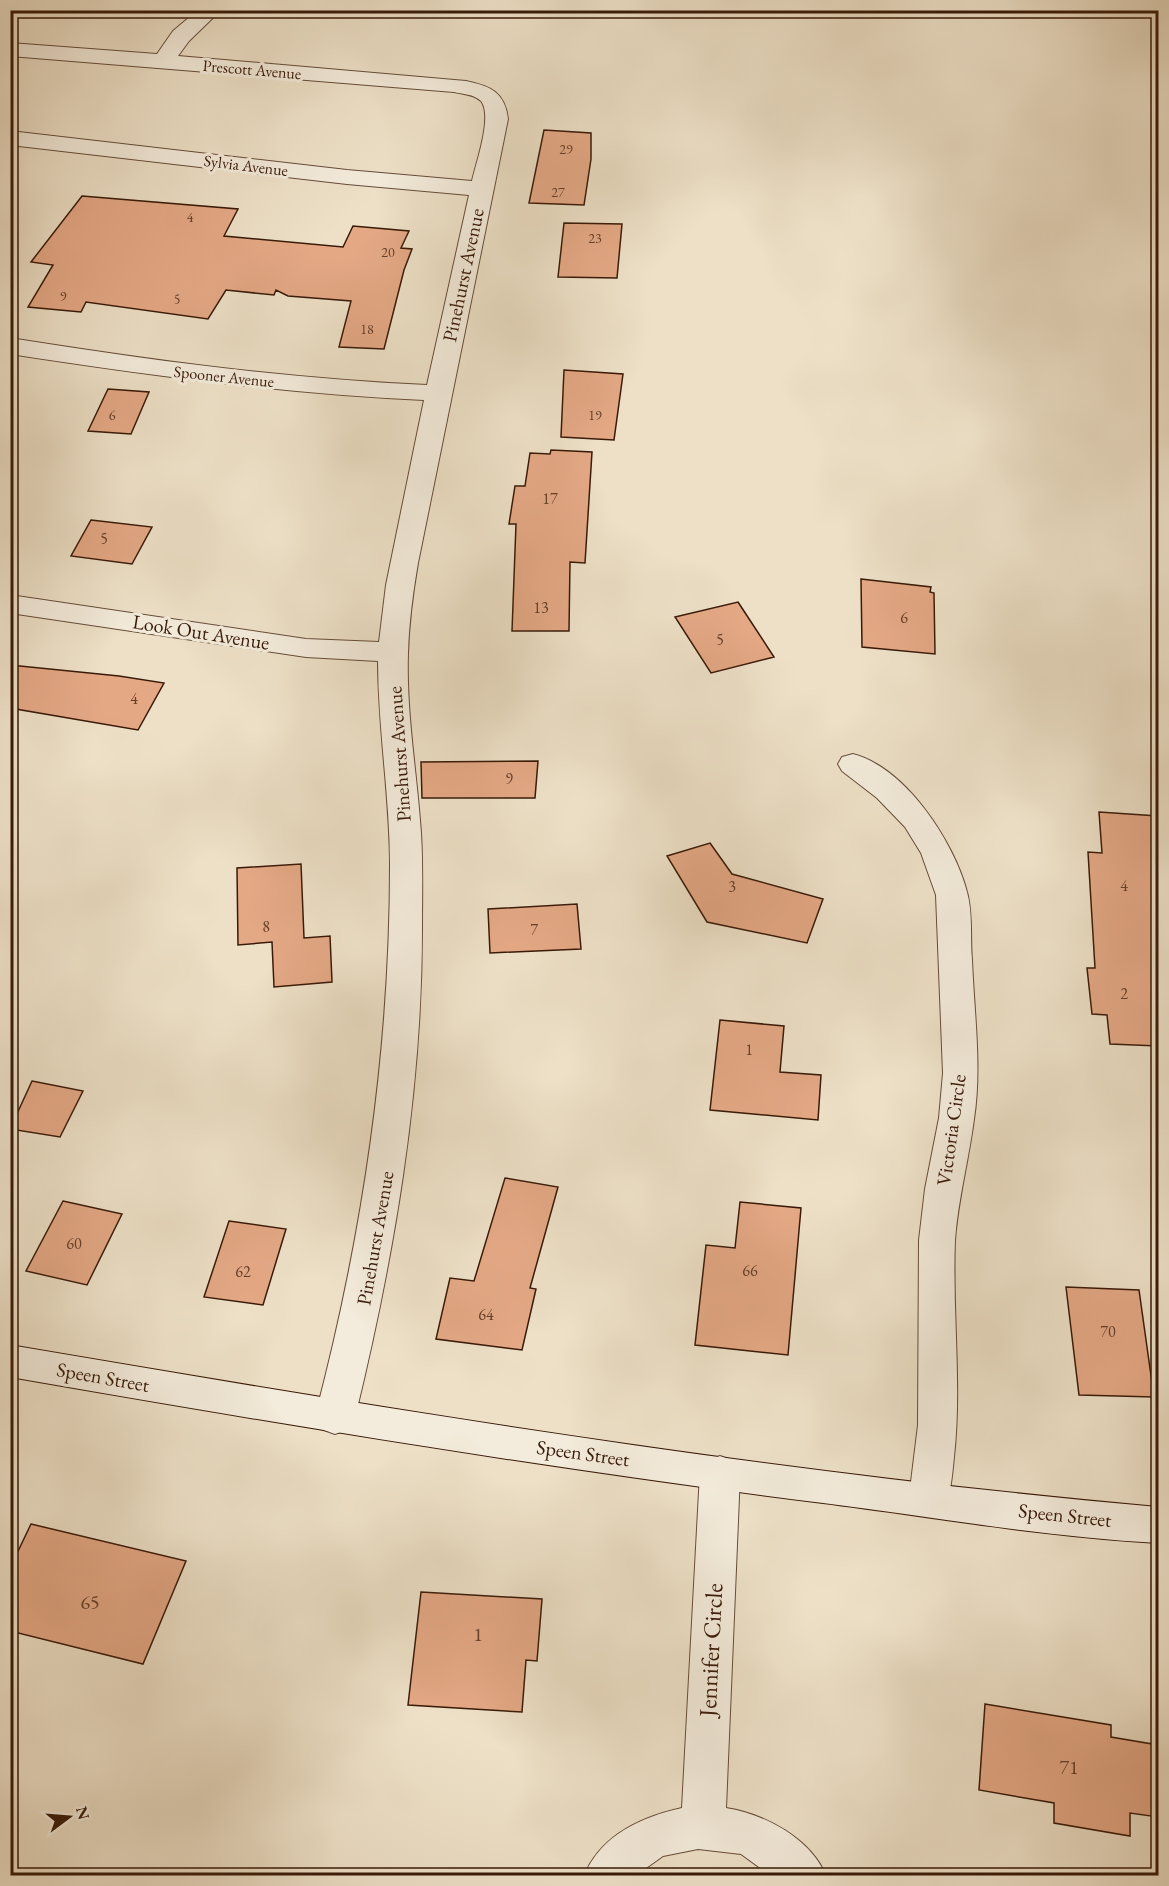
<svg xmlns="http://www.w3.org/2000/svg" width="1169" height="1886" font-family="'EB Garamond',serif">
	<style>
		.building { fill: #e4a885; stroke: #391a09; stroke-width: 1.5 }
		.lines { fill: none; stroke-linecap: round; stroke-linejoin: round }
		.street-casing { stroke: #664c38; stroke-width: 2 }
		.secondary-casing { stroke: #391a09; stroke-width: 2 }
		.street { fill: #f3ebdb; fill-rule: evenodd }
		.secondary { fill: #f3ebdb; fill-rule: evenodd }
		.labels { text-anchor: middle; stroke-width: 6; stroke-linejoin: round; paint-order: stroke }
		.far-number-label { font-size: 14px; fill: #643e28 }
		.far-street-label { font-size: 16px; fill: #391a09; stroke: #f3ebdb }
		.number-label { font-size: 16px; fill: #643e28 }
		.street-label { font-size: 20px; fill: #391a09; stroke: #f3ebdb }
		.near-number-label { font-size: 20px; fill: #643e28 }
		.near-street-label { font-size: 24px; fill: #391a09; stroke: #f3ebdb }
	</style>
	<rect width="100%" height="100%" fill="#ede0c7"/>
	<filter id="stains"><feTurbulence type="fractalNoise" baseFrequency=".00333" numOctaves="4"/><feColorMatrix values="0 0 0 0 .2 0 0 0 0 .09 0 0 0 0 .02 0 0 0 .5 -.17"/></filter>
	<radialGradient id="worn" r=".72"><stop offset=".6" stop-color="#630" stop-opacity="0"/><stop offset="1" stop-color="#630" stop-opacity=".3"/></radialGradient>
	<path class="building" d="M 544,130 L 591,133 L 591,159 L 584,205 L 529,203 Z
		M 82,196 L 238,209 L 224,236 L 343,247 L 353,226 L 409,231 L 401,248 L 412,249 L 404,270 L 384,349 L 339,347 L 351,301 L 288,296 L 276,290 L 274,295 L 226,290 L 208,319 L 86,302 L 81,312 L 28,307 L 53,265 L 31,262 Z
		M 564,223 L 622,224 L 617,278 L 558,277 Z
		M 564,370 L 623,374 L 614,440 L 561,437 Z
		M 108,389 L 149,392 L 131,434 L 88,431 Z
		M 551,450 L 592,452 L 585,563 L 570,562 L 569,631 L 512,631 L 516,524 L 509,524 L 515,486 L 525,486 L 530,453 L 550,454 Z
		M 91,520 L 152,527 L 132,564 L 71,556 Z
		M 861,579 L 931,587 L 930,592 L 934,593 L 935,654 L 862,647 Z
		M 738,602 L 774,657 L 711,673 L 675,617 Z
		M 10,665 L 119,676 L 164,683 L 138,730 L 10,708 Z
		M 538,761 L 535,798 L 422,798 L 421,762 Z
		M 1099,812 L 1158,816 L 1158,1046 L 1110,1044 L 1107,1015 L 1092,1014 L 1087,968 L 1095,968 L 1088,852 L 1102,853 Z
		M 710,843 L 732,874 L 823,899 L 807,943 L 707,922 L 667,856 Z
		M 301,864 L 304,938 L 330,936 L 332,982 L 274,987 L 272,942 L 238,945 L 237,868 Z
		M 577,904 L 581,949 L 490,953 L 488,909 Z
		M 720,1020 L 784,1026 L 780,1072 L 821,1075 L 818,1120 L 710,1110 Z
		M 32,1081 L 83,1091 L 60,1137 L 10,1129 Z
		M 505,1178 L 558,1187 L 530,1288 L 536,1289 L 522,1350 L 436,1339 L 450,1278 L 474,1281 Z
		M 63,1201 L 122,1214 L 87,1285 L 26,1271 Z
		M 740,1202 L 801,1208 L 788,1355 L 695,1345 L 706,1245 L 735,1248 Z
		M 229,1221 L 286,1229 L 263,1305 L 204,1297 Z
		M 1066,1287 L 1139,1290 L 1154,1397 L 1079,1395 Z
		M 31,1524 L 186,1561 L 143,1664 L 10,1631 L 10,1568 Z
		M 421,1592 L 542,1599 L 537,1661 L 526,1660 L 522,1712 L 408,1705 Z
		M 985,1704 L 1111,1725 L 1111,1737 L 1158,1745 L 1158,1817 L 1130,1813 L 1130,1836 L 1054,1823 L 1054,1803 L 979,1790 Z"/>
	<g class="lines">
		<g class="street-casing">
			<path id="street" d="M 198,10 L 221,10 L 189,41 L 178,56 L 466,81 C 490,86 505,92 508,119 L 418,563 C 413,592 409,622 408,653 C 406,713 417,773 421,833 C 423,865 422,897 422,929 C 422,1094 394,1257 355,1417 L 349,1429 L 335,1434 L 321,1429 L 315,1417 C 363,1235 390,1053 390,865 C 390,797 378,729 378,661 L 306,657 L 10,613 L 10,595 L 306,639 L 379,642 L 386,585 L 424,400 C 285,394 148,375 10,354 L 10,338 C 149,360 287,379 427,385 L 469,195 L 347,184 L 10,145 L 10,131 L 347,170 L 472,181 C 476,163 493,116 481,101 C 474,94 462,94 454,92 L 10,56 L 10,43 L 157,54 L 173,31 Z
				M 853,754 C 906,768 954,842 967,892 C 973,913 970,939 972,960 C 974,1012 982,1067 974,1119 C 969,1159 958,1199 955,1240 C 952,1312 962,1385 954,1457 C 952,1476 951,1494 943,1510 L 929,1515 L 915,1510 L 909,1498 L 918,1425 L 919,1240 L 925,1189 L 939,1118 L 943,1073 L 936,895 L 921,853 L 905,827 L 877,798 L 842,771 L 838,764 L 842,757 Z
				M 720,1456 L 734,1461 L 740,1473 L 726,1808 C 765,1814 811,1839 826,1876 L 771,1876 L 741,1854 L 698,1849 L 663,1856 L 635,1876 L 584,1876 C 601,1835 641,1817 682,1808 L 700,1473 L 706,1461 Z"/>
		</g>
		<g class="secondary-casing">
			<path id="secondary" d="M 10,1345 C 391,1410 774,1473 1158,1507 L 1158,1543 C 1046,1537 934,1517 823,1503 C 551,1469 281,1424 10,1377 Z"/>
		</g>
		<use href="#street" class="street"/>
		<use href="#secondary" class="secondary"/>
	</g>
	<g class="labels">
		<g class="far-number-label">
			<text x="566" y="154">29</text>
			<text x="558" y="197">27</text>
			<text x="190" y="222">4</text>
			<text x="595" y="243">23</text>
			<text x="388" y="257">20</text>
			<text x="63" y="301">9</text>
			<text x="177" y="304">5</text>
			<text x="367" y="334">18</text>
			<text x="112" y="420">6</text>
			<text x="595" y="420">19</text>
		</g>
		<g class="far-street-label">
			<text transform="translate(252 69) rotate(5)" y="6">Prescott Avenue</text>
			<text transform="translate(246 165) rotate(7)" y="6">Sylvia Avenue</text>
			<text transform="translate(224 376) rotate(6)" y="6">Spooner Avenue</text>
		</g>
		<g class="number-label">
			<text x="550" y="504">17</text>
			<text x="104" y="544">5</text>
			<text x="541" y="613">13</text>
			<text x="904" y="623">6</text>
			<text x="720" y="645">5</text>
			<text x="134" y="704">4</text>
			<text x="509" y="784">9</text>
			<text x="1124" y="891">4</text>
			<text x="732" y="892">3</text>
			<text x="266" y="932">8</text>
			<text x="534" y="935">7</text>
			<text x="1124" y="999">2</text>
			<text x="749" y="1055">1</text>
			<text x="74" y="1249">60</text>
			<text x="750" y="1276">66</text>
			<text x="243" y="1277">62</text>
			<text x="486" y="1320">64</text>
			<text x="1108" y="1337">70</text>
		</g>
		<g class="street-label">
			<text transform="translate(463 275) rotate(-78)" y="7">Pinehurst Avenue</text>
			<text transform="translate(201 632) rotate(9)" y="7">Look Out Avenue</text>
			<text transform="translate(399 754) rotate(-94)" y="7">Pinehurst Avenue</text>
			<text transform="translate(951 1130) rotate(-82)" y="7">Victoria Circle</text>
			<text transform="translate(375 1238) rotate(-80)" y="7">Pinehurst Avenue</text>
			<text transform="translate(103 1377) rotate(10)" y="7">Speen Street</text>
			<text transform="translate(583 1453) rotate(8)" y="7">Speen Street</text>
			<text transform="translate(1065 1515) rotate(6)" y="7">Speen Street</text>
		</g>
		<g class="near-number-label">
			<text x="90" y="1609">65</text>
			<text x="478" y="1641">1</text>
			<text x="1069" y="1774">71</text>
		</g>
		<g class="near-street-label">
			<text transform="translate(711 1650) rotate(-87)" y="8">Jennifer Circle</text>
		</g>
	</g>
	<rect width="1169" height="1886" fill="none" stroke="#ede0c7" stroke-width="36"/>
	<rect x="12" y="12" width="1145" height="1862" fill="none" stroke="#391a09" stroke-width="3"/>
	<rect x="18" y="18" width="1133" height="1850" fill="none" stroke="#391a09" stroke-width="1.5"/>
	<g transform="translate(69 1817) rotate(74)" stroke="#f3ebdb" stroke-width="4.5" paint-order="stroke">
	<path d="M0-4.5L10 22L0 15L-10 22Z" fill="#391a09"/>
	<text y="-9" font-size="16" font-weight="bold" text-anchor="middle" fill="#391a09">N</text>
	</g>
	<rect width="100%" height="100%" filter="url(#stains)"/>
	<rect width="100%" height="100%" fill="url(#worn)"/>
</svg>
